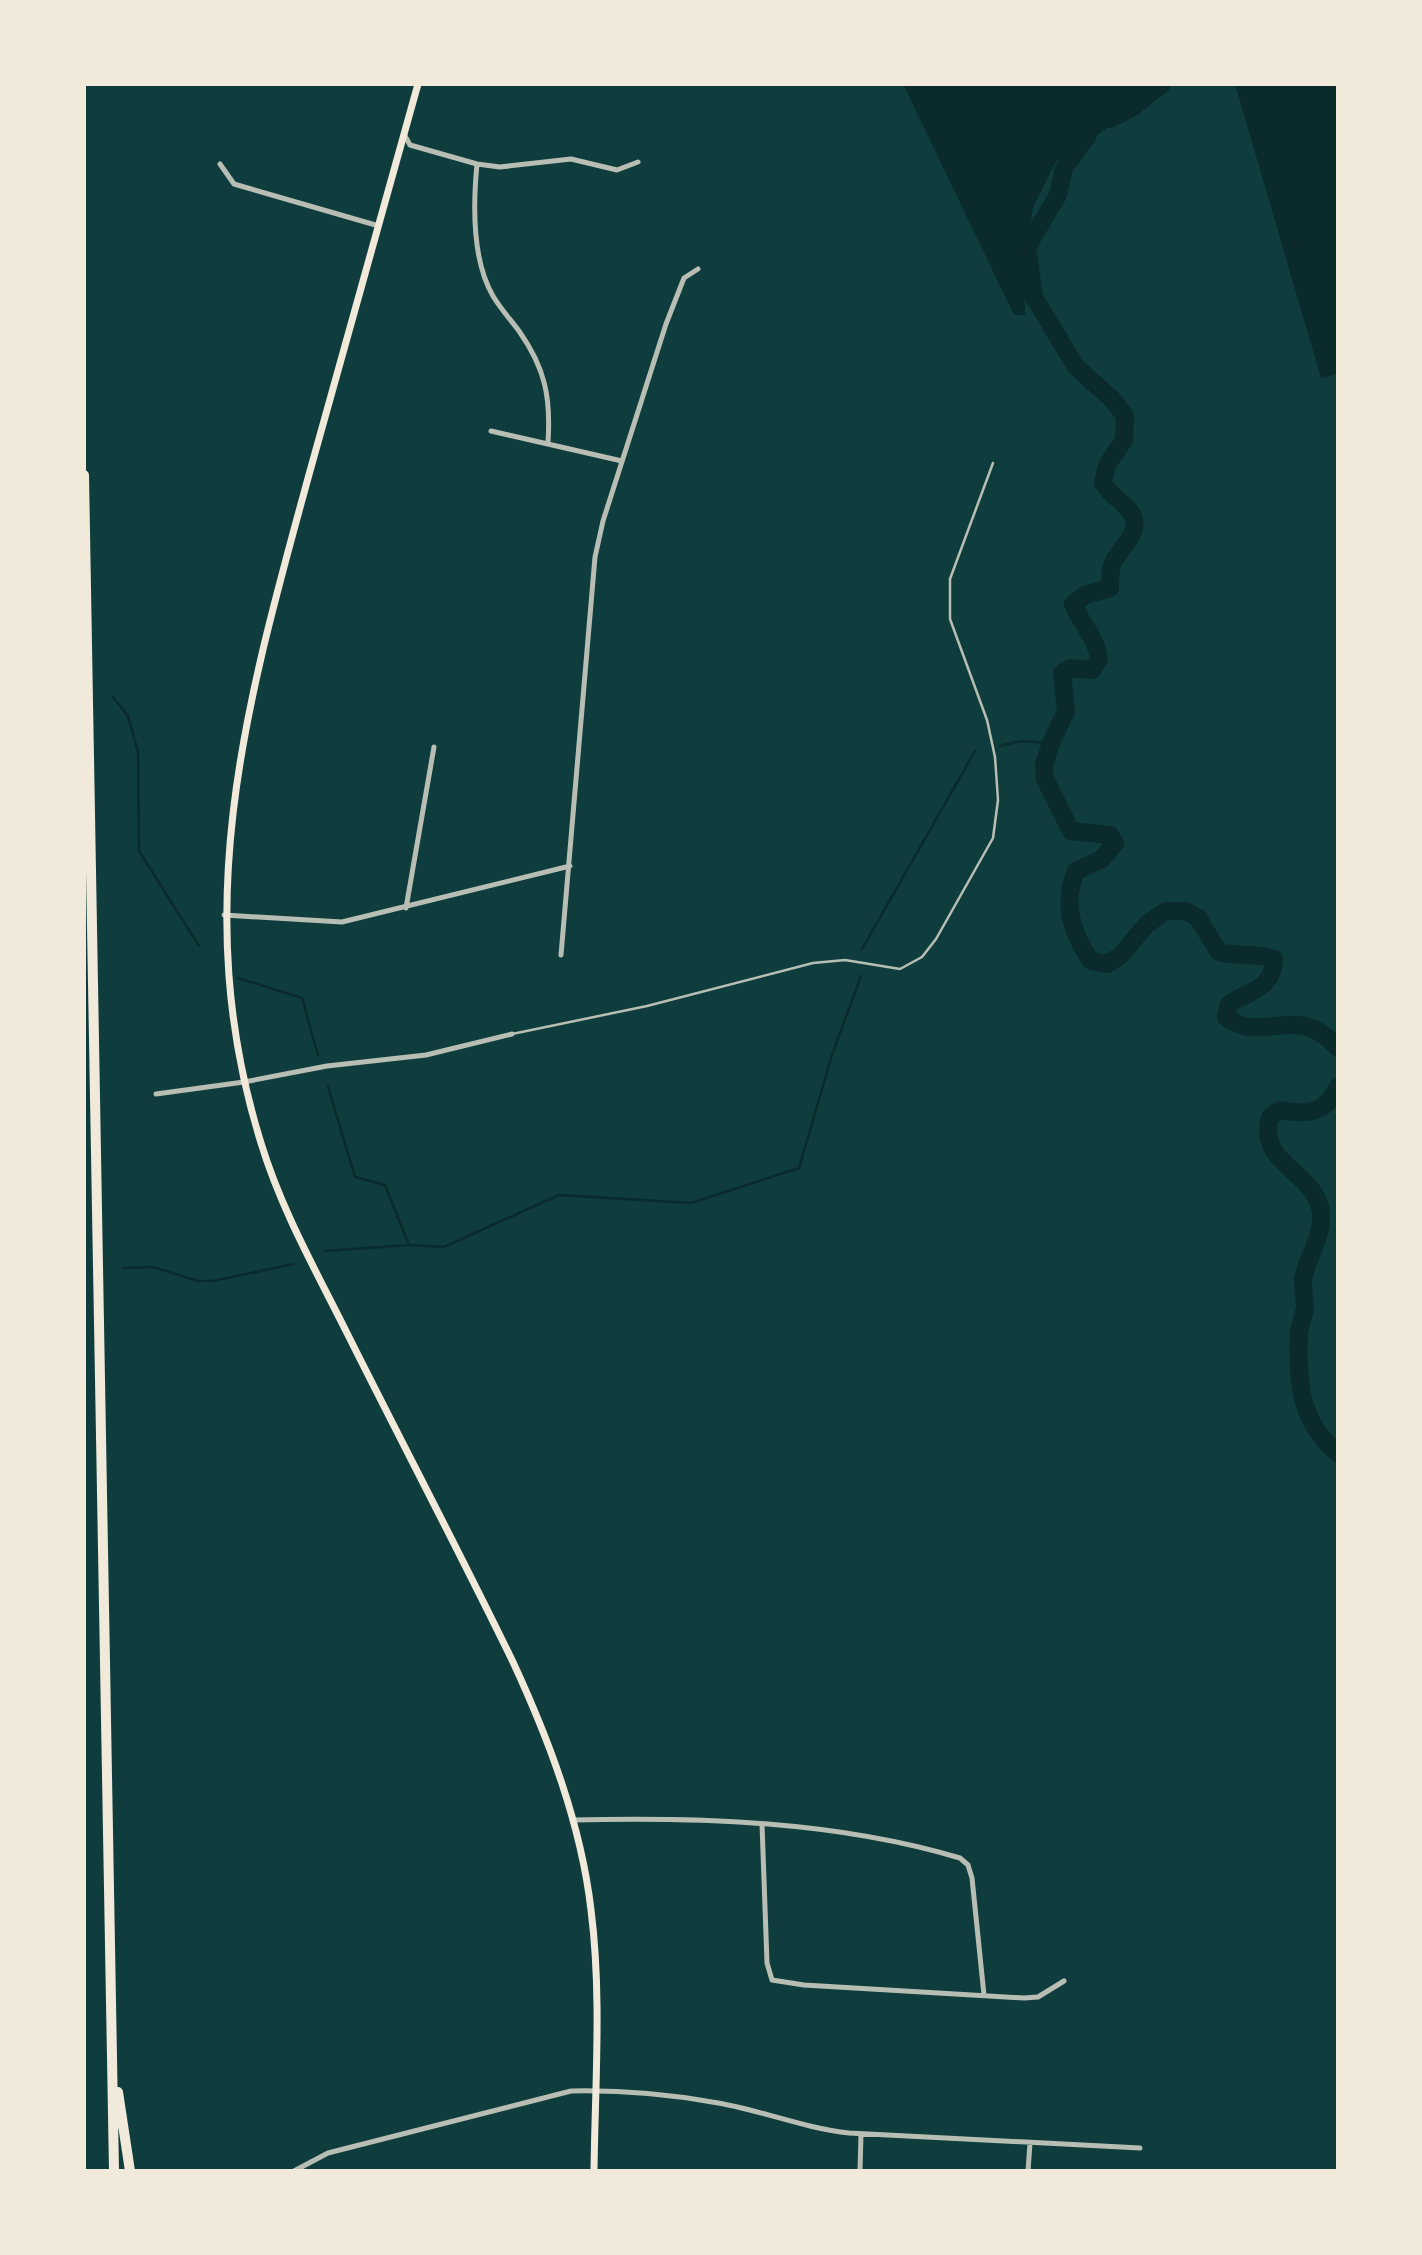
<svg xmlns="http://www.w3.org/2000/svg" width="1422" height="2255" font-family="'Work Sans',sans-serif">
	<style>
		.water { fill: #0a2a2b }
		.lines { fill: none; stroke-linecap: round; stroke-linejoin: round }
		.stream { stroke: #0a2a2b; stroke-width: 2.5 }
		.river { stroke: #0a2a2b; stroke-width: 18 }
		.service { stroke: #b8beb3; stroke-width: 2.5 }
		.minor { stroke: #b8beb3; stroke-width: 5 }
		.secondary { stroke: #f1e9da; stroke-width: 7 }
		.motorway { stroke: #f1e9da; stroke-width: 10 }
	</style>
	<rect width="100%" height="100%" fill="#0f3d3e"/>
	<path class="water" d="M 903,84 L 1160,84 L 1080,150 L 1056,161 L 1033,207 L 1024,276 L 1025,315 L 1014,315 Z
		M 1235,84 L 1338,84 L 1338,374 L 1321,378 Z"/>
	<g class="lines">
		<path class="stream" d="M 1028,227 L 1036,230
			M 112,696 L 128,716 L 138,752 L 139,851 L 199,946
			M 1000,746 L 1021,741 L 1051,743
			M 862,949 L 975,751
			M 238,978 L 302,998 L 318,1055
			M 328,1087 L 355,1177 L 385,1185 L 409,1245 L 444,1247 L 559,1195 L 691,1203 L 799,1168 L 832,1055 L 861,976
			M 325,1251 L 409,1245
			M 124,1268 L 153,1267 L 198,1281 L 213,1281 L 294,1264"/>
		<path class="river" d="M 1110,119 L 1133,107 L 1162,84
			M 1088,135 L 1064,168 L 1058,195 L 1027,247 L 1034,297 L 1076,367 L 1112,399 L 1125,416 L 1124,440 L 1107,465 L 1103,483 C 1112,497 1122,501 1130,511 C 1145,532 1118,548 1112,565 C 1110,572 1110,581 1110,588 L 1085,595 L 1073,604 C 1082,626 1096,636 1099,659 L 1092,670 L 1070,668 L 1062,673 L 1066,711 L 1051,743 L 1044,765 L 1045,779 L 1071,831 L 1110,835 L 1115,843 L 1102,859 L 1076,871 C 1062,904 1072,933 1091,961 L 1107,964 L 1120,956 L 1147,924 L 1166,911 L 1186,911 L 1198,918 L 1219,952 C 1237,957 1255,952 1274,959 C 1273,989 1251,990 1229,1004 L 1226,1017 C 1265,1046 1295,1000 1338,1048
			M 1338,1087 C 1326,1114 1306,1115 1280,1110 L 1270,1117 C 1257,1167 1318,1171 1321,1214 C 1323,1238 1306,1258 1303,1280 C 1302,1289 1305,1298 1305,1307 C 1304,1316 1300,1324 1299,1333 C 1297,1382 1299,1420 1338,1454"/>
		<path class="service" d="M 512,1034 L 647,1006 L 813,963 L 845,960 L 900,969 L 922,957 L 936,939 L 993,838 L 998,800 L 995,757 L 987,720 L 950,619 L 950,579 L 993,463"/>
		<path class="minor" d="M 404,134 L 410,145 L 477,164 L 500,167 L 571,159 L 617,170 L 638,162
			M 220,164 L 234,184 L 379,226
			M 477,164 C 473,205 472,260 493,296 C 500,308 510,319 519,331 C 545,368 551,397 548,442
			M 491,431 L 622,461
			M 406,908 L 434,747
			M 224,915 L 342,922 L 570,866
			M 561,955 L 595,557 L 603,521 L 666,324 L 684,278 L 698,269
			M 156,1094 L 244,1082 L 327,1066 L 426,1055 L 512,1034
			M 572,1820 C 701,1817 836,1821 960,1858 L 968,1865 L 972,1878 L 984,1995
			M 762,1824 L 767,1963 L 772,1980 L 804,1985 L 1024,1998 L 1038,1997 L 1064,1981
			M 294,2171 L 328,2153 L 571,2091 C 617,2090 666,2094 712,2102 C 759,2109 802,2128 849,2133 L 1140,2148
			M 860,2171 L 861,2134
			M 1028,2171 L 1030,2143"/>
		<path class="secondary" d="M 418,84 C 382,213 346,342 310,471 C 247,701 187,906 261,1143 C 281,1209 316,1271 347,1333 C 402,1443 459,1551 513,1662 C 549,1740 581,1824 591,1910 C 602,1996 595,2085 594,2171"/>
		<path class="motorway" d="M 84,475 L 114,2171
			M 118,2092 L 130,2171"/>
	</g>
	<rect width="1422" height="2255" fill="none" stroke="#f1e9da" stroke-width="172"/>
</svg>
